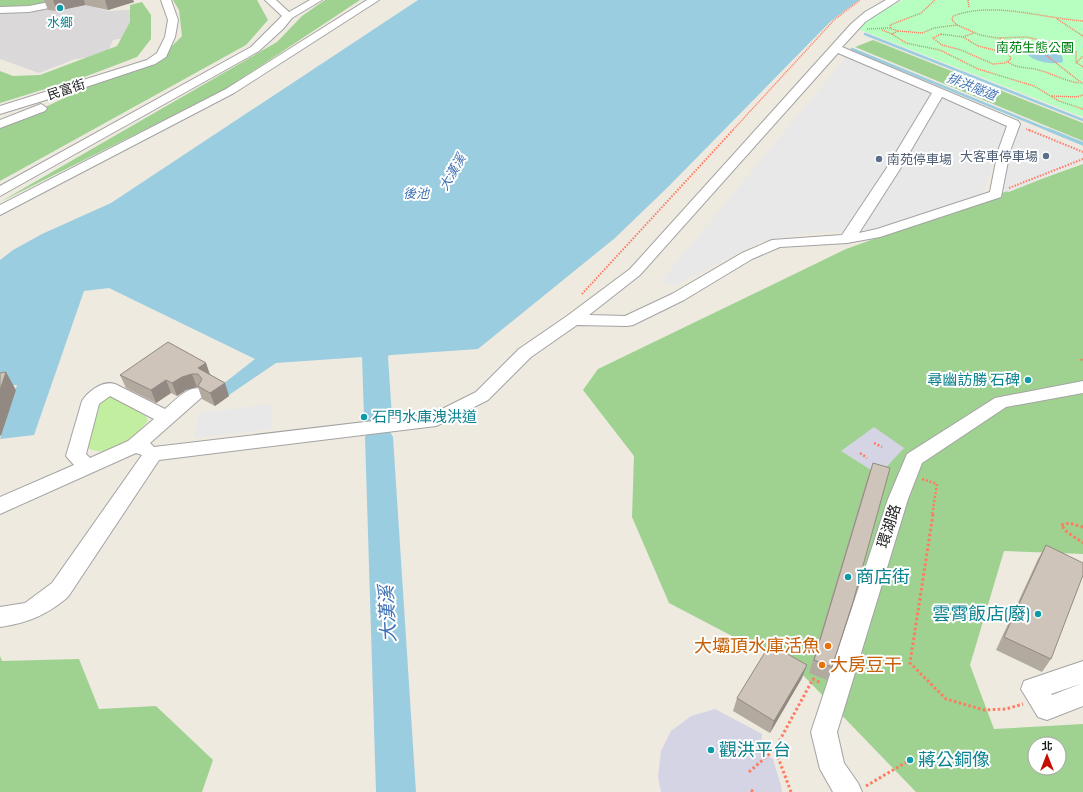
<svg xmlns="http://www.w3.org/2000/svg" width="1083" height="792" font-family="'Sofia Sans Condensed','Noto Sans TC',sans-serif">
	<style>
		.residential { fill: #dad8d8 }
		.grass { fill: #c2ef9f }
		.forest { fill: #9fd290; fill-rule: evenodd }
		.park { fill: #b6ffc0 }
		.parking { fill: #e8e8e8 }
		.plaza { fill: #d5d4e4 }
		.water { fill: #9bcde1 }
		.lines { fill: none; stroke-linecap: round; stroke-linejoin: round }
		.stream-far1 { stroke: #9bcde1; stroke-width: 2.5 }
		.stream { stroke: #9bcde1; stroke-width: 3.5 }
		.river { fill: #9bcde1; fill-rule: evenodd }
		.minor-casing { stroke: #a3a3a3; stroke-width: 2 }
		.path-far3 { stroke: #ff7a60; stroke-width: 1.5; stroke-dasharray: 1 1; stroke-linecap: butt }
		.path-far2 { stroke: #ff7a60; stroke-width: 2; stroke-dasharray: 1.5 1.5; stroke-linecap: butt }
		.path-far1 { stroke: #ff7a60; stroke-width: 2.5; stroke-dasharray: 2 2; stroke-linecap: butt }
		.path { stroke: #ff7a60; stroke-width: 3; stroke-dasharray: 2.5 2.5; stroke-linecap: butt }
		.minor { fill: #fff; fill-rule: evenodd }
		.wall { fill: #b2a99f }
		.shaded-wall { fill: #918982 }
		.building { fill: #cfc4b9; stroke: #918982 }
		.culture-dot { fill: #0f9aa8; stroke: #fff; stroke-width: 1.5 }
		.service-dot { fill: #5c6f8a; stroke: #fff; stroke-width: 1.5 }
		.food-dot { fill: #e8710a; stroke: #fff; stroke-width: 1.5 }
		.labels { text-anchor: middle; stroke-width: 4; stroke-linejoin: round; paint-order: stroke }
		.far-culture-label { font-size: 13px; fill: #0d838f; stroke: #fff }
		.far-park-label { font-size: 13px; fill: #008313; stroke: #fff }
		.far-water-label { font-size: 13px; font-style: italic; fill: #3f73b4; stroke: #fff }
		.far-street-label { font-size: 13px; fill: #1c1c1c; stroke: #fff }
		.far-service-label { font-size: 13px; fill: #4e5e75; stroke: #fff; text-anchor: end }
		.culture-label { font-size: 15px; fill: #0d838f; stroke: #fff; text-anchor: end }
		.street-label { font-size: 15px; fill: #1c1c1c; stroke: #fff }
		.near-culture-label { font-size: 18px; fill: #0d838f; stroke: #fff; text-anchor: start }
		.near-food-label { font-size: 18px; fill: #c56008; stroke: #fff; text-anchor: end }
		.near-water-label { font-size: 19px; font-style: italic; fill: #3f73b4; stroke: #fff }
	</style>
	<rect width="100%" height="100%" fill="#eeeae0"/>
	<path class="residential" d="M 115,0 L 96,8 L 109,11 L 143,9 L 136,36 L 113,40 L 106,56 L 75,59 L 39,73 L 0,59 L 0,8 L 29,9 Z"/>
	<path class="grass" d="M 111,396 L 146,416 L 148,420 C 145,427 121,447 113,449 C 106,452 95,452 88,448 L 87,444 C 92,426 92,402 111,396 Z"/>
	<path class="forest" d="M 0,0 L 57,0 C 38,6 20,6 0,6 Z
		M 173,0 L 257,0 L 268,20 L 246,45 L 0,181 L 0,129 L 91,85 L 156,62 L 182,36 L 179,10 Z
		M 325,0 L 360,0 L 224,90 L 0,202 L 277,42 L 302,16 Z
		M 142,2 L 151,15 L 151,39 L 137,57 L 87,76 L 0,103 L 0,71 L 13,76 L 40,75 L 117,46 L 130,22 L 130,5 Z
		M 873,40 L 1083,123 L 1083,141 L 855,47 Z
		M 1083,164 L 1083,554 L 1004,551 L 970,665 L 994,729 L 1083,724 L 1083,792 L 916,792 L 799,671 L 669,603 L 632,517 L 634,456 L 583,390 L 598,369 L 846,249 ZM 1035,744 L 1059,744 L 1059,768 L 1035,768 Z
		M 0,656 L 2,661 L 79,659 L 99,709 L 156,706 L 213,760 L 202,792 L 0,792 Z"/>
	<path class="park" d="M 903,0 L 1083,0 L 1083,117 L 858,29 L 867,19 Z"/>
	<path class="parking" d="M 846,57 L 1007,124 L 983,194 L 877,230 L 800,234 L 759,242 L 674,286 L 661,281 Z
		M 1019,123 L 1083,150 L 1083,162 L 1009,192 L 999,189 Z
		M 272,404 L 271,429 L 194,438 L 199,413 Z"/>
	<path class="plaza" d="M 874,427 L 904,448 L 879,475 L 841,451 Z
		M 715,709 L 762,734 L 760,750 L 773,759 L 781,786 L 782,792 L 661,792 L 658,777 L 661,751 L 671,731 L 691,716 Z"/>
	<path class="water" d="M 418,0 L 859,0 L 831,21 L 668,187 L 615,238 L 478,349 L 276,363 L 229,395 L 218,388 L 255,359 L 109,288 L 84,291 L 34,435 L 0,439 L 17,385 L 0,386 L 0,260 L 13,250 L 42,234 L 111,203 Z
		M 1044,46 C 1055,48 1063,51 1063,62 C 1053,65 1034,62 1027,54 L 1029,49 Z"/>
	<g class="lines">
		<path class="stream-far1" d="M 865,34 L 1083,120
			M 852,49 L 1051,131"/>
		<path class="stream" d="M 1049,130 L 1083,144"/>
		<path class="river" d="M 388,316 L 397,319 L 400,324 L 388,357 L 392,417 L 388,424 L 378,427 L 368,424 L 364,417 L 362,357 L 379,319 Z
			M 379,427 L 389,430 L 393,437 L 416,792 L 376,792 L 365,437 L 369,430 Z"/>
		<g class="minor-casing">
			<path id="minor" d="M 59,0 L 79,0 L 74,3 L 29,12 L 0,13 L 0,7 L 29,6 Z
				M 161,0 L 171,0 L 178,20 L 175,37 L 166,57 L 155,64 L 62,95 L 0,114 L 0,106 L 147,60 L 157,53 L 165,37 L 168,20 Z
				M 265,0 L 276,0 L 289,12 L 310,0 L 322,0 L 292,18 L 283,29 L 259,51 L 0,196 L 0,186 L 251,47 L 282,16 Z
				M 367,0 L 379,0 L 234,93 L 0,215 L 0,205 L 226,89 Z
				M 886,0 L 899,0 L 865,22 L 842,47 L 1018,121 L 1020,124 L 1010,151 L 1001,197 L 880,237 L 847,243 L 780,247 L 752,259 L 684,300 L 633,325 L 627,326 L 577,325 L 531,357 L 488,400 L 436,426 L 159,460 L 68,597 C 47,615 27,623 0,627 L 0,607 L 25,603 L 52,583 L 142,455 L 136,453 L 0,514 L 0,497 L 74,465 L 66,456 L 82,401 C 88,391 103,380 115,384 L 165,409 C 176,400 188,385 202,389 L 205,393 L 202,397 L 150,443 L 154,447 L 432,414 L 476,392 L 519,349 L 567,316 L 630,269 L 851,24 L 865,12 ZM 838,53 L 932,93 L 886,169 L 842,235 L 772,240 L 742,253 L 672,294 L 625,316 L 589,315 L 640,275 ZM 942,97 L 1007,126 L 998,151 L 990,192 L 877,229 L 859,233 L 900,169 ZM 110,396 L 154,419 L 128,441 L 90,458 L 86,454 L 99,404 Z
				M 41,104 L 47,108 L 45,111 L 0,128 L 0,120 Z
				M 1083,381 L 1083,393 L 1006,407 L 922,463 L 908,499 L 837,732 L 844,763 L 858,783 L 862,792 L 833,792 L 820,769 L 811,732 L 888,499 L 907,454 L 995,398 Z
				M 1083,661 L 1083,683 L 1051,694 L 1052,695 L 1083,683 L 1083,706 L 1047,720 L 1038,717 L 1021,689 L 1024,681 Z"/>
		</g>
		<path class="path-far3" d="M 968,0 L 969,8
			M 1057,19 L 1083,36
			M 957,25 L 980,35 L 997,38 L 1026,37 L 1071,47 L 1076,52 L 1076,62 L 1083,67
			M 891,28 L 890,25 L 921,13 L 935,0
			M 867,29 L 888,28 L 898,31 L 892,34 L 882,30
			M 898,31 L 922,33 L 934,28 L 957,25 L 952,20 L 953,16 C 994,1 1041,18 1083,21
			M 892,34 L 906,43 L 940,50 L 978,69 L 1034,86 L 1059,101 L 1083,109
			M 941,34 L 963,37 L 978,46 L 1009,54 L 1011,59 L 1005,63 L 993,64 L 961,50 L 942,45 L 933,38 Z
			M 963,37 L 974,33
			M 1000,39 L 1042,52 L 1083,84
			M 1008,62 C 1017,69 1029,67 1039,70 C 1053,74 1065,81 1079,83
			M 1076,63 L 1083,56
			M 1052,96 L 1076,97 L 1083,95
			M 1026,129 L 1031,131
			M 732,131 L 834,20 L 860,0"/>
		<path class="path-far2" d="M 1029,130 L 1083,152
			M 1009,188 L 1083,159
			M 582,294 L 733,130"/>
		<path class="path-far1" d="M 1081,359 L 1083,362
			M 874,443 L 882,447
			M 860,453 L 867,458
			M 922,479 L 937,484 L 932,515"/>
		<path class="path" d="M 933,514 L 910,663 L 946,699 L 984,710 L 1006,709 L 1023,704
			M 1083,527 L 1069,523 L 1061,525 L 1067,532 L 1083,543
			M 749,772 L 775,749
			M 866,786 L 910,760
			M 751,790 L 754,792
			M 791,792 L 775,749 L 813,679 L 821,683"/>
		<use href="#minor" class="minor"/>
	</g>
	<path class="wall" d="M 44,0 L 133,0 L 134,2 L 108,10 L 85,5 L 57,11 L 48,10 Z
		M 206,363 L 210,374 L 229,396 L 215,406 L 202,399 L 198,387 L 197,387 L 186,390 L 177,396 L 171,393 L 156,403 L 126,388 L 120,375 Z
		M 873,463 L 832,667 L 827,680 L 809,673 L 868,476 Z
		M 1046,545 L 1051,659 L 1042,672 L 996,650 L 1038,559 Z
		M 802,678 L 770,733 L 733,711 L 737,698 Z"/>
	<path class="shaded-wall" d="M 53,0 L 84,0 L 85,5 L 57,11 Z
		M 105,0 L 133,0 L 134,2 L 108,10 Z
		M 206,363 L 210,376 L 198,368 Z
		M 6,372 L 16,390 L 1,436 L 0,435 L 0,390 Z
		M 192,374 L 197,387 L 186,390 L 177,396 L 172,383 L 182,377 Z
		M 166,380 L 171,393 L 156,403 L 151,390 Z
		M 225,383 L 229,396 L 215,406 L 210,393 Z
		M 807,665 L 802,678 L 770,733 L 774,721 Z"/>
	<path class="building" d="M 168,342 L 206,363 L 198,368 L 225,383 L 210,393 L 198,386 L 202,379 L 198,374 L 192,374 L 182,377 L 172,383 L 166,380 L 151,390 L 120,375 Z
		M 6,372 L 0,390 L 0,373 Z
		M 873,463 L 890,468 L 853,602 L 832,667 L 814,660 Z
		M 1046,545 L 1083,563 L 1083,575 L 1051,659 L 1004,637 Z
		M 770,644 L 807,665 L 774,721 L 737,698 Z"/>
	<g class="culture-dot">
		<circle cx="60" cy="8" r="4"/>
		<circle cx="1028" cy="380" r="4"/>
		<circle cx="364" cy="417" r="4"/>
		<circle cx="848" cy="577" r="4"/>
		<circle cx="1038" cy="614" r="4"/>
		<circle cx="711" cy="750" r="4"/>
		<circle cx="910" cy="760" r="4"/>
	</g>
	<g class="service-dot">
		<circle cx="1046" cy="156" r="4"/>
		<circle cx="879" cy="159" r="4"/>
	</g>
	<g class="food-dot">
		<circle cx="828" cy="646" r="4"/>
		<circle cx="822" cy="665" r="4"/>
	</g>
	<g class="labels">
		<g class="far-culture-label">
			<text x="60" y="27">水鄉</text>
		</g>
		<g class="far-park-label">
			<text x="1035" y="52">南苑生態公園</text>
		</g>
		<g class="far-water-label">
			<text transform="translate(972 86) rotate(22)" y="5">排洪隧道</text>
			<text transform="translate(452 172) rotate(-60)" y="5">大漢溪</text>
			<text x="416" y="198">後池</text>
		</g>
		<g class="far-street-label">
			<text transform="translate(66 89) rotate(-18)" y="5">民富街</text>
		</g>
		<g class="far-service-label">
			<text x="1038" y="161">大客車停車場</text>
			<text x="887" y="164" text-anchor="start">南苑停車場</text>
		</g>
		<g class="culture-label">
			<text x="1020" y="385">尋幽訪勝 石碑</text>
			<text x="372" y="422" text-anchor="start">石門水庫洩洪道</text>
		</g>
		<g class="street-label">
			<text transform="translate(889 526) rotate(-72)" y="5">環湖路</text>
		</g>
		<g class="near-culture-label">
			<text x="856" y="583">商店街</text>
			<text x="1030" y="620" text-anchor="end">雲霄飯店(廢)</text>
			<text x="719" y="756">觀洪平台</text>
			<text x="918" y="766">蔣公銅像</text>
		</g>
		<g class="near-food-label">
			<text x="820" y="652">大壩頂水庫活魚</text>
			<text x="830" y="671" text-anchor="start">大房豆干</text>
		</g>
		<g class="near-water-label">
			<text transform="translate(387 614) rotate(-93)" y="7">大漢溪</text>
		</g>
	</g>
	<g transform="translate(1047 756)"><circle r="19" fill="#ffffff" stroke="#a4a4a4"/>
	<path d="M0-3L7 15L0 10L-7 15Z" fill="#c70c00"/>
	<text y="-6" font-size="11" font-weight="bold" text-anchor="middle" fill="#1c1c1c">北</text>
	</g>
</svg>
